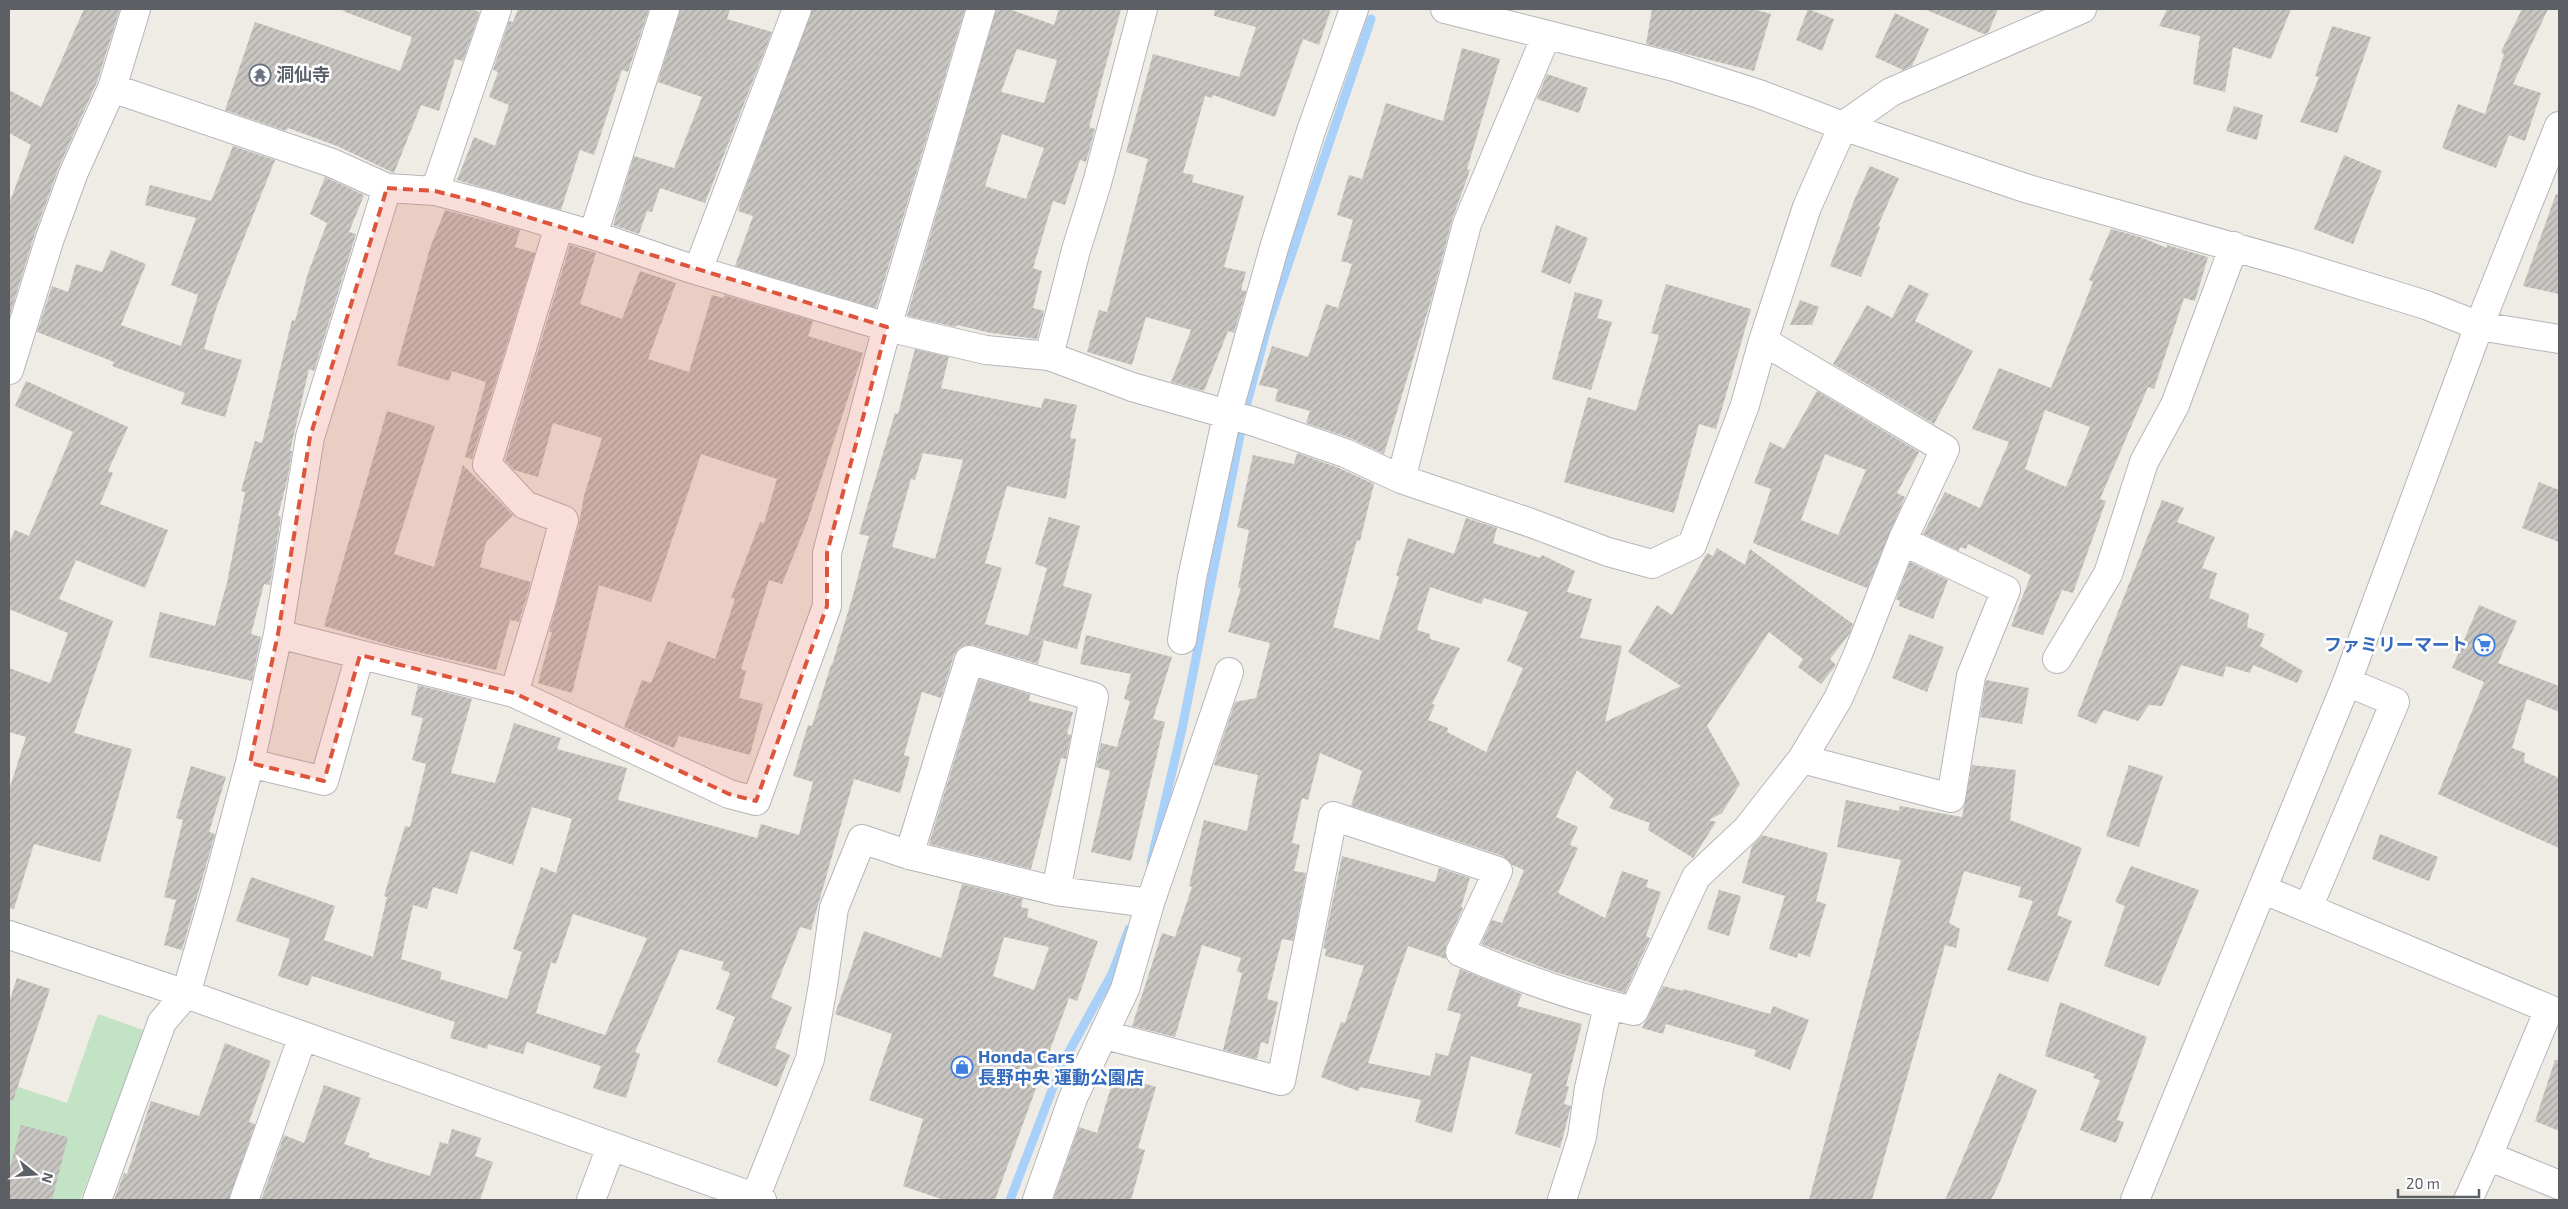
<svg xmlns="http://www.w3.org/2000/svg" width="2568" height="1209" font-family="'Exo 2','Noto Sans JP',sans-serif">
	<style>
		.park { fill: #c3e3c5 }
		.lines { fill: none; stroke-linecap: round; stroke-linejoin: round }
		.stream { stroke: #a9d0f9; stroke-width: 9 }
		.building { fill: url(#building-hatch); fill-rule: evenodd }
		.minor-casing { stroke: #b5b6ba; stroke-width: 30 }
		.minor { stroke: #fff; stroke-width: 28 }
		.marked { fill: #dd553c; fill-opacity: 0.2; stroke: #dd553c; stroke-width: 4; stroke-dasharray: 10 6; stroke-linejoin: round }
		.labels { text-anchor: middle; stroke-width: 5; stroke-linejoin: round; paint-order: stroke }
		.worship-label { font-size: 18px; font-weight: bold; fill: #5b616d; stroke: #fff; text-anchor: start }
		.shop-label { font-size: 18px; font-weight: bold; fill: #366cbe; stroke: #fff; text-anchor: end }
	</style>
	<defs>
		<pattern id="building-hatch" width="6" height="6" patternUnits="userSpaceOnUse" patternTransform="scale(1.25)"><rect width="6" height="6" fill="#c9c6c2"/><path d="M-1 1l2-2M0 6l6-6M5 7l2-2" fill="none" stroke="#a6a4a1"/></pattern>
	</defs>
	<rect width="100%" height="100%" fill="#eeece5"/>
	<path class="park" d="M 98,1014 L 146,1031 L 80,1200 L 9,1200 L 9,1084 L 67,1103 Z"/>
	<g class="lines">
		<path class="stream" d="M 1151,862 L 1182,729 L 1245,410 L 1268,324 L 1371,19
			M 1010,1200 L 1062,1064 L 1112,974 L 1129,929"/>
	</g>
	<path class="building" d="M 84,9 L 120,9 L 97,82 L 59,167 L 35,233 L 9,318 L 9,204 L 31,145 L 9,133 L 9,90 L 41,107 Z
		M 344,9 L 471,9 L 480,12 L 463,61 L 455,59 L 439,111 L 421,105 L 394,173 L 337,146 L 288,128 L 286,131 L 225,110 L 255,22 L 400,71 L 412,37 L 343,11 Z
		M 518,9 L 649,9 L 628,72 L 622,70 L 594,155 L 580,150 L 561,210 L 457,180 L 474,137 L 495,146 L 509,105 L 489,97 L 498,72 L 493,70 L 509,21 L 513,22 Z
		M 680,9 L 730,9 L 727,19 L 772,32 L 705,203 L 660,188 L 652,212 L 647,211 L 639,234 L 613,225 L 634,156 L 674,168 L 702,97 L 658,82 Z
		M 812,9 L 965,9 L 876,308 L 735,266 L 753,216 L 738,211 L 741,200 Z
		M 996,9 L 1009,9 L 1054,25 L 1059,9 L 1121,9 L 1089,127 L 1095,129 L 1086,162 L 1080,160 L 1065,205 L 1053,201 L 1033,268 L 1042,271 L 1033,308 L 1044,311 L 1037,339 L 991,333 L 957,325 L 956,327 L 907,316 ZM 1017,49 L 1057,60 L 1044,103 L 1001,92 ZM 1002,134 L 1044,148 L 1026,199 L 985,186 Z
		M 1215,9 L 1331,9 L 1319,45 L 1303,39 L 1275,117 L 1213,95 L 1212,98 L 1205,96 L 1183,173 L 1194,175 L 1192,182 L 1244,196 L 1224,267 L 1246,272 L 1241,290 L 1246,291 L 1234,333 L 1228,331 L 1204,391 L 1171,382 L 1191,330 L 1146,317 L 1132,365 L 1087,352 L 1099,310 L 1107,312 L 1148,159 L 1126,152 L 1153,54 L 1239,77 L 1256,27 L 1214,16 Z
		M 1652,9 L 1753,9 L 1771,14 L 1754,71 L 1646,44 Z
		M 1808,9 L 1834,19 L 1822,51 L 1796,40 Z
		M 1924,9 L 1998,9 L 1988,33 L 1984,34 Z
		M 2167,9 L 2291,9 L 2271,59 L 2233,47 L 2225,92 L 2193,84 L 2200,36 L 2159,26 Z
		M 2522,9 L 2548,9 L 2513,84 L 2541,93 L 2525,141 L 2509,135 L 2496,168 L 2442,148 L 2458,104 L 2485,114 L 2504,54 L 2501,52 Z
		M 1895,13 L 1929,29 L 1912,66 L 1903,70 L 1875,57 Z
		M 2332,26 L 2371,37 L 2337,133 L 2300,122 L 2319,77 L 2315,76 Z
		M 1462,48 L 1500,59 L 1467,169 L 1470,170 L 1452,220 L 1432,297 L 1384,454 L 1350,438 L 1306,423 L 1310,411 L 1275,401 L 1278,389 L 1259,385 L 1272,346 L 1308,357 L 1326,304 L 1338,308 L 1352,264 L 1341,261 L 1353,220 L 1337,215 L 1349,175 L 1362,179 L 1386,103 L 1443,121 Z
		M 1547,74 L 1588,88 L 1579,113 L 1537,99 Z
		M 2234,106 L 2263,115 L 2257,140 L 2226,131 Z
		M 233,146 L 275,160 L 217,306 L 204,349 L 242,360 L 225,417 L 181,404 L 185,393 L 112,366 L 114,362 L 37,332 L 52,286 L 68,292 L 76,264 L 102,272 L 111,250 L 146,264 L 121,325 L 181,346 L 198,295 L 171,285 L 196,218 L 145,205 L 150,185 L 211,201 Z
		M 2344,155 L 2382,171 L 2353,244 L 2314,229 Z
		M 1870,166 L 1899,178 L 1878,226 L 1880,227 L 1861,277 L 1830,266 L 1855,198 Z
		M 325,177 L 364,195 L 349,232 L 356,234 L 314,371 L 309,369 L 290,451 L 292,451 L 287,481 L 278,516 L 281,517 L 270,585 L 264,584 L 251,634 L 261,637 L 252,681 L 149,657 L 160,612 L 215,626 L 227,583 L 245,492 L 241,491 L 255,441 L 262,443 L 292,320 L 295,321 L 308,273 L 327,223 L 310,214 Z
		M 2556,194 L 2559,195 L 2559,294 L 2523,286 Z
		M 445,210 L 520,230 L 515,247 L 535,253 L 472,459 L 465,457 L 486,382 L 452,371 L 449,381 L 397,365 L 430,248 Z
		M 1556,225 L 1588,238 L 1570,284 L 1541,272 Z
		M 2111,229 L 2140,237 L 2167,248 L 2167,245 L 2208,257 L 2195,301 L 2184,298 L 2154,389 L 2148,387 L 2100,499 L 2106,501 L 2073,593 L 2062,590 L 2043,635 L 2011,626 L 2031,575 L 1968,544 L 1966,549 L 1960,547 L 1959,551 L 1923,534 L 1945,492 L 1980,508 L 2009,442 L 1972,429 L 1999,368 L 2051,388 L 2093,282 L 2089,280 ZM 2045,410 L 2090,427 L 2066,487 L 2025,469 Z
		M 570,245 L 596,253 L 580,304 L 622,319 L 640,271 L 676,283 L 648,359 L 689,372 L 712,295 L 723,298 L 725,295 L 813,321 L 808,336 L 863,353 L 807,522 L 782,584 L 769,580 L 741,669 L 746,671 L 739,698 L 763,704 L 750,755 L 679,736 L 674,748 L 624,727 L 642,680 L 651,683 L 668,641 L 715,659 L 735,599 L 731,598 L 760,522 L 764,523 L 777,479 L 701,454 L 651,602 L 599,585 L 572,693 L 538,683 L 552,632 L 549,632 L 579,524 L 584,496 L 602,438 L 553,423 L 538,477 L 514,470 L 505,460 Z
		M 1666,284 L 1751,309 L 1716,429 L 1699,424 L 1674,513 L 1564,482 L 1588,397 L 1636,411 L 1659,335 L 1651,333 Z
		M 1909,284 L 1929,294 L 1915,321 L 1973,351 L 1934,424 L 1833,364 L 1867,305 L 1892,318 Z
		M 1575,292 L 1603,300 L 1597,318 L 1612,322 L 1591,390 L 1552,379 Z
		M 1800,300 L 1819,307 L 1812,325 L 1790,325 Z
		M 915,349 L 949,357 L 941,388 L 1041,408 L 1044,398 L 1077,405 L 1070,438 L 1076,439 L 1066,499 L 1007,486 L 985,563 L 1002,568 L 985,624 L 1044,640 L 1038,664 L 973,645 L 966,645 L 959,648 L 954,655 L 941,698 L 922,692 L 904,755 L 910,757 L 900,793 L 854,779 L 811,930 L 800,927 L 771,998 L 792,1007 L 775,1048 L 790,1055 L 777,1087 L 717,1062 L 735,1017 L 716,1009 L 730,973 L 721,969 L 724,962 L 680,949 L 635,1052 L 640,1054 L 626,1098 L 593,1088 L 601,1066 L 527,1042 L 523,1054 L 488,1044 L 487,1049 L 450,1038 L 455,1022 L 312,976 L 308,986 L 278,976 L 290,939 L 236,921 L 251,877 L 335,906 L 324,940 L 373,957 L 387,897 L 384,896 L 405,826 L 410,827 L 426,764 L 412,760 L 423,718 L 411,715 L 418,685 L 472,699 L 451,773 L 495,783 L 514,723 L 561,738 L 557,749 L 627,768 L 618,800 L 757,838 L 761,824 L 799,835 L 813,782 L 793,776 L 808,725 L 812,726 L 831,665 L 832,665 L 853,595 L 869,536 L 859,534 L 895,413 L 898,414 ZM 923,453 L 963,460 L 935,559 L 892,547 L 911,479 L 915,480 ZM 532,807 L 572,819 L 556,873 L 541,867 L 513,949 L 522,952 L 507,999 L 440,979 L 442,972 L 401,959 L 413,905 L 427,909 L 433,887 L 457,894 L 471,851 L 513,865 ZM 573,914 L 647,938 L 605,1035 L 536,1013 L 551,962 L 556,964 Z
		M 26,381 L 128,427 L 108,471 L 113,473 L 100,504 L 168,530 L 145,588 L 76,560 L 59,599 L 113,621 L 74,733 L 132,749 L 100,862 L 34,844 L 14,909 L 9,908 L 9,790 L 26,737 L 9,732 L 9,668 L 50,683 L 68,633 L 9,609 L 9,544 L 15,530 L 29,536 L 73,432 L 15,406 Z
		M 1817,391 L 1919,452 L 1897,493 L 1905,497 L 1867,588 L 1753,543 L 1771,489 L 1754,483 L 1770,442 L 1784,449 ZM 1825,454 L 1866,470 L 1838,535 L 1801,520 Z
		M 387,411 L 435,426 L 394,554 L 434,567 L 463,465 L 513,515 L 486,542 L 480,567 L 531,582 L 519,622 L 510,620 L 496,670 L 396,647 L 324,626 Z
		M 1297,453 L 1339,468 L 1374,484 L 1360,541 L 1357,540 L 1333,627 L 1379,640 L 1399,577 L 1396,575 L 1408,538 L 1454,554 L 1466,518 L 1497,528 L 1493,543 L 1540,558 L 1542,555 L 1575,571 L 1567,592 L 1592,599 L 1580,638 L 1622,646 L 1605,722 L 1681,686 L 1628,652 L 1657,605 L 1672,615 L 1707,553 L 1713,556 L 1717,548 L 1745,565 L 1750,549 L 1853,624 L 1850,633 L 1830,659 L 1836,665 L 1821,684 L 1798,667 L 1803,659 L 1769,632 L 1707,726 L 1740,784 L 1722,813 L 1709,820 L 1716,822 L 1693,858 L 1648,830 L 1650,823 L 1609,808 L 1614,799 L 1577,770 L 1556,817 L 1578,827 L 1570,845 L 1578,848 L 1558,893 L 1605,918 L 1622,871 L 1648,880 L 1646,887 L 1661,892 L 1646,936 L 1650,938 L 1625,993 L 1552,971 L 1481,944 L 1492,920 L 1502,923 L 1524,870 L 1512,865 L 1503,856 L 1351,806 L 1362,771 L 1320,753 L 1308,800 L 1302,798 L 1292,843 L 1300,845 L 1294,871 L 1306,873 L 1293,941 L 1282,939 L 1267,999 L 1278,1002 L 1268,1044 L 1261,1042 L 1257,1059 L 1223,1050 L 1242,973 L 1237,971 L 1241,958 L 1202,945 L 1175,1037 L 1132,1026 L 1162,933 L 1175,937 L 1192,887 L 1189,886 L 1204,820 L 1247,831 L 1258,775 L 1214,765 L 1235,702 L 1256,698 L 1270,643 L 1228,632 L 1241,588 L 1238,588 L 1249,530 L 1237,527 L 1253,455 L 1294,464 ZM 1430,587 L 1481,604 L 1484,598 L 1528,612 L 1507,661 L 1523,668 L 1486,752 L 1447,732 L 1448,728 L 1428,720 L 1435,705 L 1432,704 L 1460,648 L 1430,639 L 1430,634 L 1417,630 Z
		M 2539,482 L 2559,490 L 2559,542 L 2522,528 Z
		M 2162,500 L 2184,508 L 2177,522 L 2215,537 L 2202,568 L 2217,573 L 2209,598 L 2249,614 L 2247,627 L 2265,634 L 2260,646 L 2303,671 L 2297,683 L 2253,665 L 2250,673 L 2226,666 L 2223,677 L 2181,665 L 2162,706 L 2149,705 L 2138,721 L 2104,710 L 2096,724 L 2077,716 Z
		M 1049,517 L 1080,526 L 1063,586 L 1092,594 L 1077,649 L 1028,636 L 1047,568 L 1035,564 Z
		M 1910,562 L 1948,580 L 1933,619 L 1899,606 L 1900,601 L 1896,599 Z
		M 2479,605 L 2517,621 L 2498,663 L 2559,686 L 2559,712 L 2527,699 L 2512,748 L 2525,753 L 2524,762 L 2559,778 L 2559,848 L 2438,794 L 2484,682 L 2452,668 Z
		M 1909,634 L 1944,647 L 1927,692 L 1892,678 Z
		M 1086,635 L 1172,657 L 1153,719 L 1165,722 L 1131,861 L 1091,852 L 1110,771 L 1096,767 L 1101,743 L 1117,747 L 1130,701 L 1124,699 L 1131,674 L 1080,664 Z
		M 979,679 L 1030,694 L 1029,701 L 1073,712 L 1067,734 L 1071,735 L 1066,759 L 1061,758 L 1031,869 L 929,844 Z
		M 1986,680 L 2029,688 L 2022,724 L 1980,717 Z
		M 1972,765 L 2016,770 L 2010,820 L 2082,848 L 2057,915 L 2072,921 L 2048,982 L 2007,970 L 2033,901 L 2018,897 L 2021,887 L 1964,871 L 1949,923 L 1960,929 L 1956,948 L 1945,945 L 1872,1200 L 1809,1200 L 1901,860 L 1837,847 L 1846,800 L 1899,811 L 1900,806 L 1962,817 Z
		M 2129,765 L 2163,776 L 2139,847 L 2106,836 Z
		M 191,766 L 226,777 L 209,832 L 215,834 L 182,950 L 164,945 L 176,900 L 164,897 L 183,820 L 176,818 Z
		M 2380,834 L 2438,857 L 2429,881 L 2372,859 Z
		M 1762,835 L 1828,853 L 1816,901 L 1826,904 L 1810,957 L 1798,953 L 1797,958 L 1769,949 L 1785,896 L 1742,883 L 1752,846 Z
		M 1342,856 L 1435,882 L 1439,868 L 1470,878 L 1461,907 L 1463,908 L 1446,946 L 1446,959 L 1408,946 L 1368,1063 L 1430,1076 L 1436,1053 L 1448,1056 L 1461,1014 L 1447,1010 L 1460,969 L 1522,994 L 1517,1006 L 1582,1024 L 1566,1086 L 1569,1087 L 1564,1104 L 1571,1106 L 1560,1148 L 1515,1134 L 1532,1074 L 1471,1056 L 1452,1133 L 1415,1122 L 1421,1100 L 1360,1087 L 1358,1091 L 1321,1077 L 1341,1022 L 1345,1023 L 1364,966 L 1325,956 L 1326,949 L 1323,948 Z
		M 2131,866 L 2199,890 L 2159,986 L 2104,966 L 2125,906 L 2115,902 Z
		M 962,884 L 1023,899 L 1021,907 L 1029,909 L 1027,917 L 1098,941 L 1077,1001 L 1069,998 L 995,1200 L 944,1200 L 903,1186 L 923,1119 L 869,1100 L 892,1034 L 835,1014 L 864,931 L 941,958 ZM 1004,937 L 1049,947 L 1034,990 L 993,976 Z
		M 1719,890 L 1741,896 L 1729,936 L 1707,929 Z
		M 17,978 L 50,989 L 13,1101 L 9,1100 L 9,1002 Z
		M 1663,986 L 1683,991 L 1683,989 L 1770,1014 L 1773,1006 L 1809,1020 L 1790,1070 L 1754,1056 L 1756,1050 L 1666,1024 L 1663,1034 L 1642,1028 Z
		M 2060,1002 L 2147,1037 L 2117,1120 L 2124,1122 L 2116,1143 L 2080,1130 L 2100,1080 L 2093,1078 L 2095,1074 L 2045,1056 Z
		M 225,1043 L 271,1061 L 249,1122 L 255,1124 L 229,1200 L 114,1200 L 124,1173 L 127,1174 L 151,1101 L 199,1116 Z
		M 2555,1060 L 2559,1060 L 2559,1131 L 2535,1121 Z
		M 1999,1073 L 2037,1090 L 1999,1184 L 1991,1200 L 1945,1200 Z
		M 1115,1074 L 1156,1087 L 1138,1148 L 1145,1150 L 1131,1200 L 1053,1200 L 1079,1127 L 1097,1133 Z
		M 324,1085 L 361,1098 L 344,1144 L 370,1153 L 368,1157 L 430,1176 L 440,1142 L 448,1144 L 452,1129 L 481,1138 L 475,1156 L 493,1162 L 480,1200 L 261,1200 L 284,1135 L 304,1143 Z
		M 21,1125 L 68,1137 L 52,1200 L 9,1200 L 9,1172 Z"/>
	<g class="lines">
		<g class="minor-casing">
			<path id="minor" d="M 1445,9 L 1674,67 L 1759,94 L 1843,126 L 2025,188 L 2290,263 L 2426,305 L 2479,326 L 2559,126
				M 112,88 L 332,163 L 387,188 L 435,191 L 482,203 L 593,235 L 689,268 L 887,327 L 986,350 L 1049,356 L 1132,387 L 1255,422 L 1345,453 L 1401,479 L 1531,523 L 1608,552 L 1652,564 L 1692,545 L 1745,405 L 1763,341 L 1807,207 L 1843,126 L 1891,92 L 2082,9
				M 435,191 L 497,9
				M 593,235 L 665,9
				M 698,270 L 797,9
				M 1049,356 L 1076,250 L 1097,183 L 1143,9
				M 9,370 L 50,238 L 74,172 L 112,88 L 136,9
				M 1401,479 L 1467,224 L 1546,36
				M 278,634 L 514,693 L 541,604 L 564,520 L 525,505 L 487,464 L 559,226
				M 1182,640 L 1192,578 L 1227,416 L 1274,248 L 1311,131 L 1354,9
				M 2057,659 L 2108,574 L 2144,462 L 2175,405 L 2234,246
				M 514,693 L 729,794 L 756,801 L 827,606 L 827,553 L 887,327 L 981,9
				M 1802,759 L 1951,798 L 1971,676 L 2006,590 L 1902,541
				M 250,763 L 324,781 L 360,655
				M 909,855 L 969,660 L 1094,697 L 1056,891
				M 2262,889 L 2549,1009 L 2488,1156 L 2559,1185
				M 2308,908 L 2395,702 L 2347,682
				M 9,935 L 186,994 L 762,1200
				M 1105,1035 L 1281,1081 L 1333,816 L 1498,871 L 1460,952 C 1515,976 1575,998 1634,1011 L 1696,877 L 1747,829 L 1802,759 L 1838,699 L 1858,654 L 1902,541 L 1945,449 L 1763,341
				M 755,1198 L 810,1059 L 823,985 L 834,908 L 862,839 L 909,855 L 1056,891 L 1150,903
				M 97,1200 L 162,1022 L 186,994 L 216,890 L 250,763 L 278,634 L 310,437 L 387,188
				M 244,1200 L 303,1036
				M 591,1200 L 611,1147
				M 1037,1200 L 1073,1098 L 1125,989 L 1150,903 L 1229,672
				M 1562,1200 L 1582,1137 L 1589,1088 L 1608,1006
				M 2135,1200 L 2347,682 L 2479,326 L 2559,339
				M 2468,1200 L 2488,1156"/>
		</g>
		<use href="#minor" class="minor"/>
	</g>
	<path class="marked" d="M 387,188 L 435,191 L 482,203 L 887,327 L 827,553 L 827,606 L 756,801 L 729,794 L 514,693 L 360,655 L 324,781 L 250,763 L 278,634 L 310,437 Z"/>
	<defs>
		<g id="temple-ring" transform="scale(1.125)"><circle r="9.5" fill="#fff" stroke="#6b7280" stroke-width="1.5"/><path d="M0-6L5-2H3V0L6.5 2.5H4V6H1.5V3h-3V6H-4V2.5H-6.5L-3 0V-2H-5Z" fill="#6b7280"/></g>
		<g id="supermarket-ring" transform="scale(1.125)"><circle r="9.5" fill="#fff" stroke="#3f7fe0" stroke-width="1.5"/><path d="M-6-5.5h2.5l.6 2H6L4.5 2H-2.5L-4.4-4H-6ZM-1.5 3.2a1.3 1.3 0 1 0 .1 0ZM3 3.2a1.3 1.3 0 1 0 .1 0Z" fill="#3f7fe0"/></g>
		<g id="shop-ring" transform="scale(1.125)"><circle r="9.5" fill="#fff" stroke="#3f7fe0" stroke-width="1.5"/><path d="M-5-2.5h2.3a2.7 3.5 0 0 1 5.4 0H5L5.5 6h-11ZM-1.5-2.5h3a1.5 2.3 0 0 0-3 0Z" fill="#3f7fe0"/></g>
	</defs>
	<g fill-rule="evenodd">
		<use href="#temple-ring" x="260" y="75"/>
		<use href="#supermarket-ring" x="2484" y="645"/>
		<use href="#shop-ring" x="962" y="1067"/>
	</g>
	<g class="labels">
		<g class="worship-label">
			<text x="276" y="81">洞仙寺</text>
		</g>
		<g class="shop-label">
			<text x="2468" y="651">ファミリーマート</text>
			<text x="978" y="1063" text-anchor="start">Honda Cars<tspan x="978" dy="21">長野中央 運動公園店</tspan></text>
		</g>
	</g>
	<rect width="2568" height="1209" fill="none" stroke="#5c5f64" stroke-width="20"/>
	<g transform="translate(35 1174) rotate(107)" stroke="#ffffff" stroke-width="4" paint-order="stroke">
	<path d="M0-4L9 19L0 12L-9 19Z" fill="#5c5f64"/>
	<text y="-8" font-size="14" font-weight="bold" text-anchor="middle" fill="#5c5f64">N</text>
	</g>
	<path d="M2398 1189v8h81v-8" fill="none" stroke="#5c5f64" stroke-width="2.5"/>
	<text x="2406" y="1189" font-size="15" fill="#5c5f64" stroke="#ffffff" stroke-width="4" paint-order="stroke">20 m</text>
</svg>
